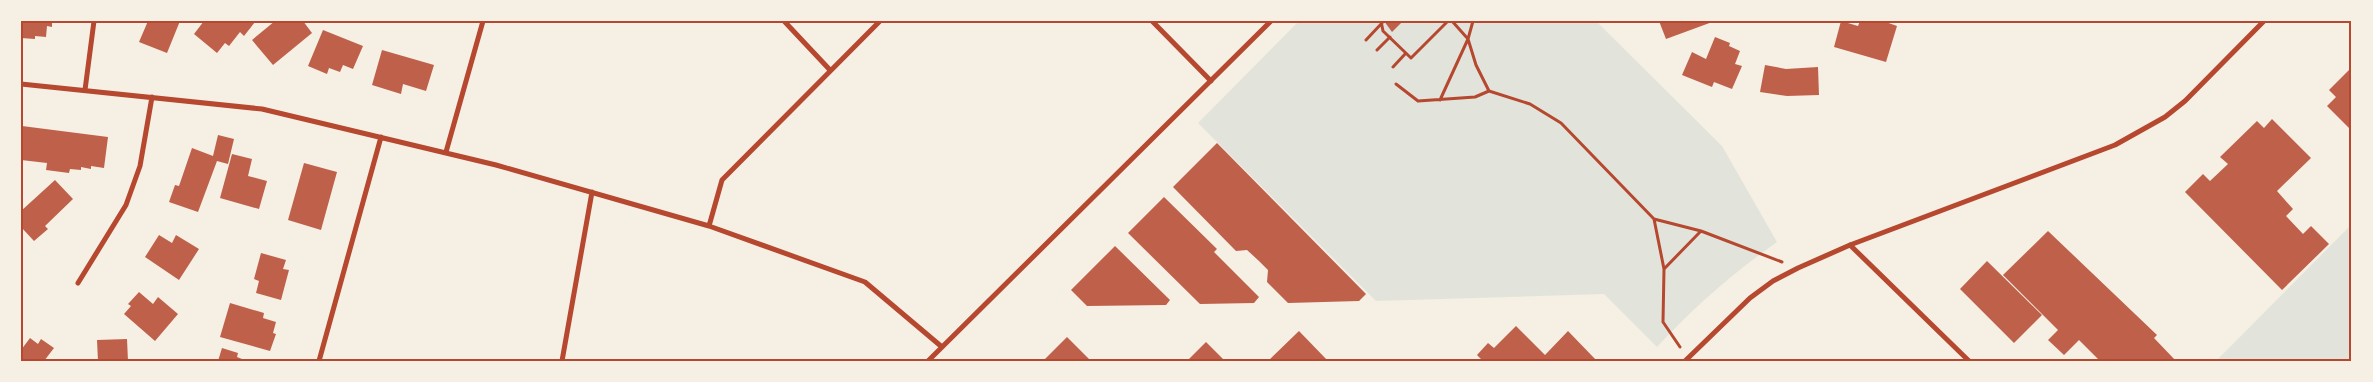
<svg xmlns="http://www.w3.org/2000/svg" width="2373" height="382" font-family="Manrope,sans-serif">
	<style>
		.green { fill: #e2e4dc }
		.building { fill: #bf614a }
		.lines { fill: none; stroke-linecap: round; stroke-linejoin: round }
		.path { stroke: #b5482f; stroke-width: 3 }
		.minor { stroke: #b5482f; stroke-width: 5 }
		.neatline { fill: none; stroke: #b5482f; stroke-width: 2 }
	</style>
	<rect width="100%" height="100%" fill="#f6efe4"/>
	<path class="green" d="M 1299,21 L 1596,21 L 1722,146 L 1777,242 C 1733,273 1694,307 1657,347 L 1604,294 L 1376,301 L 1198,123 Z
		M 2352,224 L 2352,361 L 2216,361 Z"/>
	<path class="building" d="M 21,21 L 52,21 L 52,27 L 47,26 L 46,37 L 35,36 L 35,39 L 21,38 Z
		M 148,21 L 180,21 L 167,53 L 139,42 Z
		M 204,21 L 254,21 L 255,22 L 244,36 L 240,32 L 229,46 L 225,43 L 217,53 L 194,34 Z
		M 275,21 L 303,21 L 312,33 L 273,65 L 252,40 Z
		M 1384,21 L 1403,21 L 1392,32 Z
		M 1659,21 L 1715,21 L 1666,39 Z
		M 1841,21 L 1858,26 L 1860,21 L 1872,23 L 1873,21 L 1883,21 L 1897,26 L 1886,62 L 1834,47 Z
		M 323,30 L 363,46 L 353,69 L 343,65 L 340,72 L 329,68 L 327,74 L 308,66 Z
		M 1715,37 L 1730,43 L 1729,46 L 1740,51 L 1735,64 L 1742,66 L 1732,89 L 1714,82 L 1712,87 L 1682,75 L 1692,52 L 1706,59 Z
		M 382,50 L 434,65 L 426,91 L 403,84 L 401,94 L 372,85 Z
		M 1765,65 L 1786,69 L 1818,67 L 1819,95 L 1787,96 L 1760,92 Z
		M 2352,67 L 2352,131 L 2327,106 L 2336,97 L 2329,90 Z
		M 2272,119 L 2311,158 L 2277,191 L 2293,209 L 2286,216 L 2303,234 L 2311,226 L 2329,244 L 2282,290 L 2185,192 L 2203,174 L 2210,181 L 2228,164 L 2220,157 L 2257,121 L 2264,128 Z
		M 22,126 L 108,137 L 104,168 L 91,166 L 91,169 L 81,167 L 81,170 L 70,169 L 69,173 L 46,170 L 47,163 L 21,160 Z
		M 218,135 L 234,139 L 228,164 L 217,161 L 198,212 L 169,202 L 175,185 L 179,186 L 192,148 L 213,156 Z
		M 1217,143 L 1366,294 L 1359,301 L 1288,303 L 1267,282 L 1268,270 L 1259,261 L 1247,250 L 1236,251 L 1173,187 Z
		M 232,154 L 252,159 L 248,176 L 267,181 L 259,209 L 220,198 Z
		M 304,163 L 337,172 L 321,230 L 288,220 Z
		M 55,180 L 73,199 L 45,226 L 48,229 L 34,241 L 21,227 L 21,211 Z
		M 1164,197 L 1217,249 L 1214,252 L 1259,297 L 1254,303 L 1200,304 L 1128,233 Z
		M 2048,231 L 2157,335 L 2154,338 L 2176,361 L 2100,361 L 2079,340 L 2064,355 L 2048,340 L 2058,330 L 2003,275 Z
		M 159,235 L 172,243 L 176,235 L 199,249 L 179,280 L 145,257 Z
		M 1115,246 L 1170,300 L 1166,305 L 1087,306 L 1071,290 Z
		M 261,253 L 286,260 L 283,269 L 289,270 L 281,300 L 256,293 L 259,281 L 254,279 Z
		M 1987,261 L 2042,315 L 2014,343 L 1960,289 Z
		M 139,292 L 153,304 L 158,297 L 178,314 L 155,341 L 124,314 L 131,306 L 128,304 Z
		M 230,303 L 264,313 L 263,318 L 276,322 L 273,333 L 276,334 L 270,351 L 220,337 Z
		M 1516,326 L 1545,355 L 1568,331 L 1596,360 L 1483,361 L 1477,355 L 1488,343 L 1494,348 Z
		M 1299,331 L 1328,361 L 1268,361 Z
		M 1067,337 L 1091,361 L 1043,361 Z
		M 30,338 L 38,344 L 41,339 L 54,348 L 44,361 L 21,361 L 21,350 Z
		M 127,339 L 128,361 L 98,361 L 97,340 Z
		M 1206,342 L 1225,361 L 1187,361 Z
		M 222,348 L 238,353 L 237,357 L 247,361 L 218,361 Z"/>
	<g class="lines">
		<path class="path" d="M 1381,21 L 1383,31 L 1411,58 L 1448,21
			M 1473,21 L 1468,39 L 1476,65 L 1489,91
			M 1366,40 L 1382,23
			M 1377,50 L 1390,37
			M 1393,67 L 1406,53
			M 1396,84 L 1418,101 L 1475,97 L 1489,91 L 1530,104 L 1561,123 L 1654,219 L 1664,269 L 1663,322 L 1680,347
			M 1440,100 L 1468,39 L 1452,21
			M 1654,219 L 1701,231 L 1782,262
			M 1664,269 L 1700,232"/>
		<path class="minor" d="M 784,21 L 830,70
			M 1152,21 L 1211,81
			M 21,84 L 262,109 L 496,165 L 709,226 L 865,282 L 942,347
			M 85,90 L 94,21
			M 446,152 L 483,21
			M 709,226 L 722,180 L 880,21
			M 1850,245 L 1969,361
			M 78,283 L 126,205 L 140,166 L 152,97
			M 319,361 L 381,137
			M 562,361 L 592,192
			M 928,361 L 1271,21
			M 1685,361 L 1750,298 L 1773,281 L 1798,268 L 1850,245 L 2115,145 L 2165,117 L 2185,101 L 2264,21"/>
	</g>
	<rect width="2373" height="382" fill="none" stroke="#f6efe4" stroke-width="45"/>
	<rect x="22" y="22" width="2328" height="338" class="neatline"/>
</svg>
